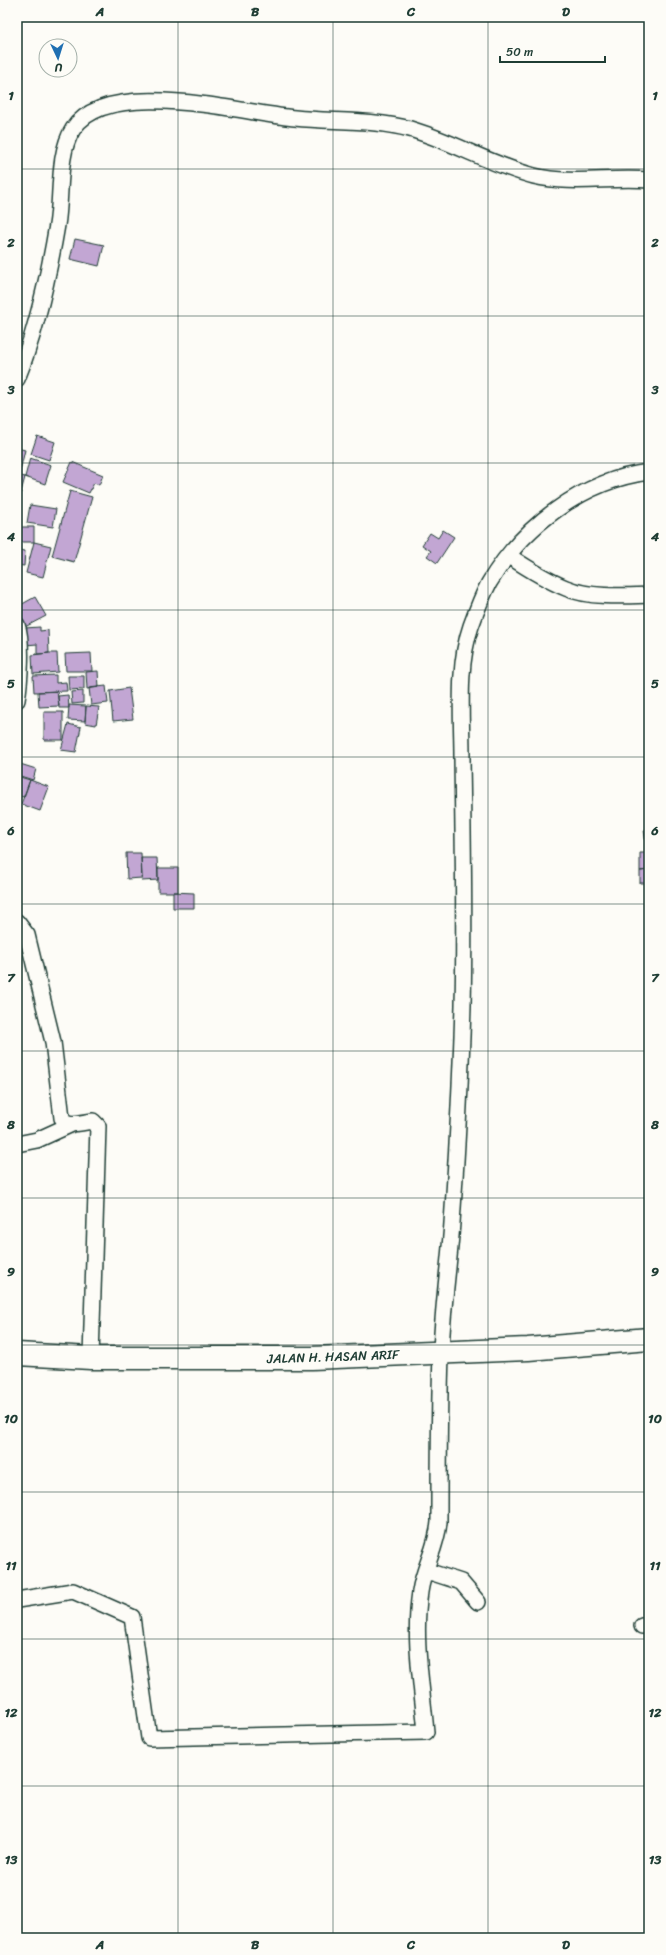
<svg xmlns="http://www.w3.org/2000/svg" width="666" height="1955" font-family="Sriracha,sans-serif">
	<style>
		.building { fill: #c2a6d3; stroke: #1f3d34 }
		.lines { fill: none; stroke-linecap: round; stroke-linejoin: round }
		.minor-casing { stroke: #1f3d34; stroke-width: 18 }
		.secondary-casing { stroke: #1f3d34; stroke-width: 25 }
		.minor { stroke: #fdfcf7; stroke-width: 15 }
		.secondary { stroke: #fdfcf7; stroke-width: 22 }
		.grid { fill: none; stroke: #1f3d34; stroke-width: 1; stroke-opacity: 0.55 }
		.labels { text-anchor: middle; stroke-width: 3; stroke-linejoin: round; paint-order: stroke }
		.street-label { font-size: 13px; fill: #1f3d34; stroke: #fdfcf7 }
		.neatline { fill: none; stroke: #1f3d34; stroke-width: 1.5 }
		.grid-label { font-size: 13px; text-anchor: middle; font-weight: bold; fill: #1f3d34 }
	</style>
	<rect width="100%" height="100%" fill="#fdfcf7"/>
	<filter id="ink" filterUnits="userSpaceOnUse"><feTurbulence type="fractalNoise" baseFrequency=".025" numOctaves="2"/><feDisplacementMap in="SourceGraphic" scale="8" xChannelSelector="R" yChannelSelector="G"/><feConvolveMatrix kernelMatrix="1 2 1 2 8 2 1 2 1" color-interpolation-filters="sRGB"/></filter>
	<g filter="url(#ink)">
		<path class="building" d="M 75,239 L 104,245 L 99,266 L 70,259 Z
			M 37,436 L 55,442 L 49,460 L 31,454 Z
			M 17,448 L 25,450 L 19,475 L 17,475 Z
			M 30,458 L 51,465 L 45,484 L 25,477 Z
			M 72,462 L 103,475 L 99,485 L 94,483 L 89,493 L 63,482 Z
			M 17,475 L 25,477 L 20,496 L 17,495 Z
			M 70,491 L 92,497 L 74,562 L 52,556 Z
			M 30,505 L 56,509 L 53,527 L 27,523 Z
			M 17,527 L 34,527 L 34,542 L 17,542 Z
			M 443,530 L 454,537 L 437,563 L 427,556 L 431,551 L 422,545 L 430,533 L 438,538 Z
			M 34,542 L 51,546 L 43,577 L 26,573 Z
			M 17,550 L 25,551 L 24,566 L 17,565 Z
			M 35,597 L 46,616 L 23,628 L 17,617 L 17,607 Z
			M 40,627 L 40,631 L 48,630 L 49,653 L 37,654 L 37,644 L 26,645 L 25,628 Z
			M 49,653 L 57,653 L 58,672 L 33,674 L 32,655 Z
			M 91,653 L 92,671 L 66,671 L 65,654 Z
			M 98,671 L 99,687 L 87,689 L 86,672 Z
			M 56,675 L 56,683 L 66,682 L 67,691 L 34,692 L 33,676 Z
			M 68,676 L 84,676 L 84,689 L 69,690 Z
			M 106,686 L 108,703 L 91,705 L 89,688 Z
			M 129,688 L 133,719 L 113,721 L 110,691 Z
			M 57,691 L 59,706 L 39,707 L 38,692 Z
			M 83,691 L 83,703 L 72,704 L 71,692 Z
			M 68,695 L 69,708 L 59,708 L 58,696 Z
			M 69,705 L 86,706 L 85,721 L 68,720 Z
			M 86,706 L 99,707 L 96,725 L 85,723 Z
			M 44,712 L 63,712 L 63,740 L 44,740 Z
			M 68,724 L 81,727 L 76,752 L 61,750 Z
			M 17,763 L 36,769 L 33,780 L 17,775 Z
			M 17,776 L 30,780 L 24,797 L 17,796 Z
			M 30,780 L 49,787 L 40,811 L 21,804 Z
			M 644,830 L 649,830 L 649,853 L 647,853 Z
			M 126,853 L 141,853 L 142,878 L 127,879 Z
			M 640,853 L 649,853 L 649,870 L 640,871 Z
			M 141,858 L 157,858 L 158,880 L 142,881 Z
			M 158,868 L 178,868 L 178,892 L 158,892 Z
			M 649,870 L 649,883 L 640,883 L 640,871 Z
			M 173,892 L 194,893 L 194,908 L 173,908 Z"/>
		<g class="lines">
			<g class="minor-casing">
				<path id="minor" d="M 17,379 C 35,334 49,273 57,225 C 62,197 57,154 73,129 C 107,76 242,113 295,118 C 332,122 373,119 410,129 C 452,141 491,165 534,176 C 571,185 611,177 649,180
					M 509,556 C 527,568 546,580 566,588 C 589,598 624,596 649,595
					M 17,625 C 23,641 20,682 17,700
					M 17,922 L 27,935 L 53,1042 L 62,1118 C 67,1128 83,1122 93,1121 L 98,1126 L 91,1358
					M 17,1144 L 37,1140 L 72,1124
					M 427,1571 L 461,1582 L 478,1602
					M 17,1600 L 73,1591 L 132,1617 L 149,1738 L 426,1732 C 422,1686 413,1638 420,1592 C 423,1568 437,1548 439,1522 C 439,1466 439,1411 441,1355 C 442,1311 449,1267 452,1223 C 457,1151 461,1077 463,1005 C 465,922 463,840 462,757 C 462,715 457,666 471,626 C 476,612 482,596 489,583 C 522,527 583,480 649,472
					M 642,1626 L 649,1625"/>
			</g>
			<g class="secondary-casing">
				<path id="secondary" d="M 17,1354 L 91,1358 L 312,1358 L 528,1349 L 649,1339"/>
			</g>
			<use href="#minor" class="minor"/>
			<use href="#secondary" class="secondary"/>
		</g>
	</g>
	<path class="grid" d="M 178,17 L 178,1938M 333,17 L 333,1938M 488,17 L 488,1938M 17,169 L 649,169M 17,316 L 649,316M 17,463 L 649,463M 17,610 L 649,610M 17,757 L 649,757M 17,904 L 649,904M 17,1051 L 649,1051M 17,1198 L 649,1198M 17,1345 L 649,1345M 17,1492 L 649,1492M 17,1639 L 649,1639M 17,1786 L 649,1786"/>
	<g class="labels">
		<g class="street-label">
			<text transform="translate(333 1356) rotate(-2)" y="5">JALAN H. HASAN ARIF</text>
		</g>
	</g>
	<rect width="666" height="1955" fill="none" stroke="#fdfcf7" stroke-width="44"/>
	<g transform="translate(58 58) rotate(176)"><circle r="19" fill="#fdfcf7" stroke="#a4b0a9"/>
	<path d="M0-3L7 15L0 10L-7 15Z" fill="#1f6fb2"/>
	<text y="-6" font-size="11" font-weight="bold" text-anchor="middle" fill="#1f3d34">U</text>
	</g>
	<path d="M500 56v6h105v-6" fill="none" stroke="#1f3d34" stroke-width="2"/>
	<text x="506" y="56" font-size="12" fill="#1f3d34" stroke="#fdfcf7" stroke-width="3" paint-order="stroke">50 m</text>
	<rect x="22" y="22" width="622" height="1911" class="neatline"/>
	<g class="grid-label">
		<text x="100" y="16">A</text>
		<text x="255" y="16">B</text>
		<text x="411" y="16">C</text>
		<text x="566" y="16">D</text>
		<text x="11" y="100">1</text>
		<text x="655" y="100">1</text>
		<text x="11" y="247">2</text>
		<text x="655" y="247">2</text>
		<text x="11" y="394">3</text>
		<text x="655" y="394">3</text>
		<text x="11" y="541">4</text>
		<text x="655" y="541">4</text>
		<text x="11" y="688">5</text>
		<text x="655" y="688">5</text>
		<text x="11" y="835">6</text>
		<text x="655" y="835">6</text>
		<text x="11" y="982">7</text>
		<text x="655" y="982">7</text>
		<text x="11" y="1129">8</text>
		<text x="655" y="1129">8</text>
		<text x="11" y="1276">9</text>
		<text x="655" y="1276">9</text>
		<text x="11" y="1423">10</text>
		<text x="655" y="1423">10</text>
		<text x="11" y="1570">11</text>
		<text x="655" y="1570">11</text>
		<text x="11" y="1717">12</text>
		<text x="655" y="1717">12</text>
		<text x="11" y="1864">13</text>
		<text x="655" y="1864">13</text>
		<text x="100" y="1949">A</text>
		<text x="255" y="1949">B</text>
		<text x="411" y="1949">C</text>
		<text x="566" y="1949">D</text>
	</g>
</svg>
